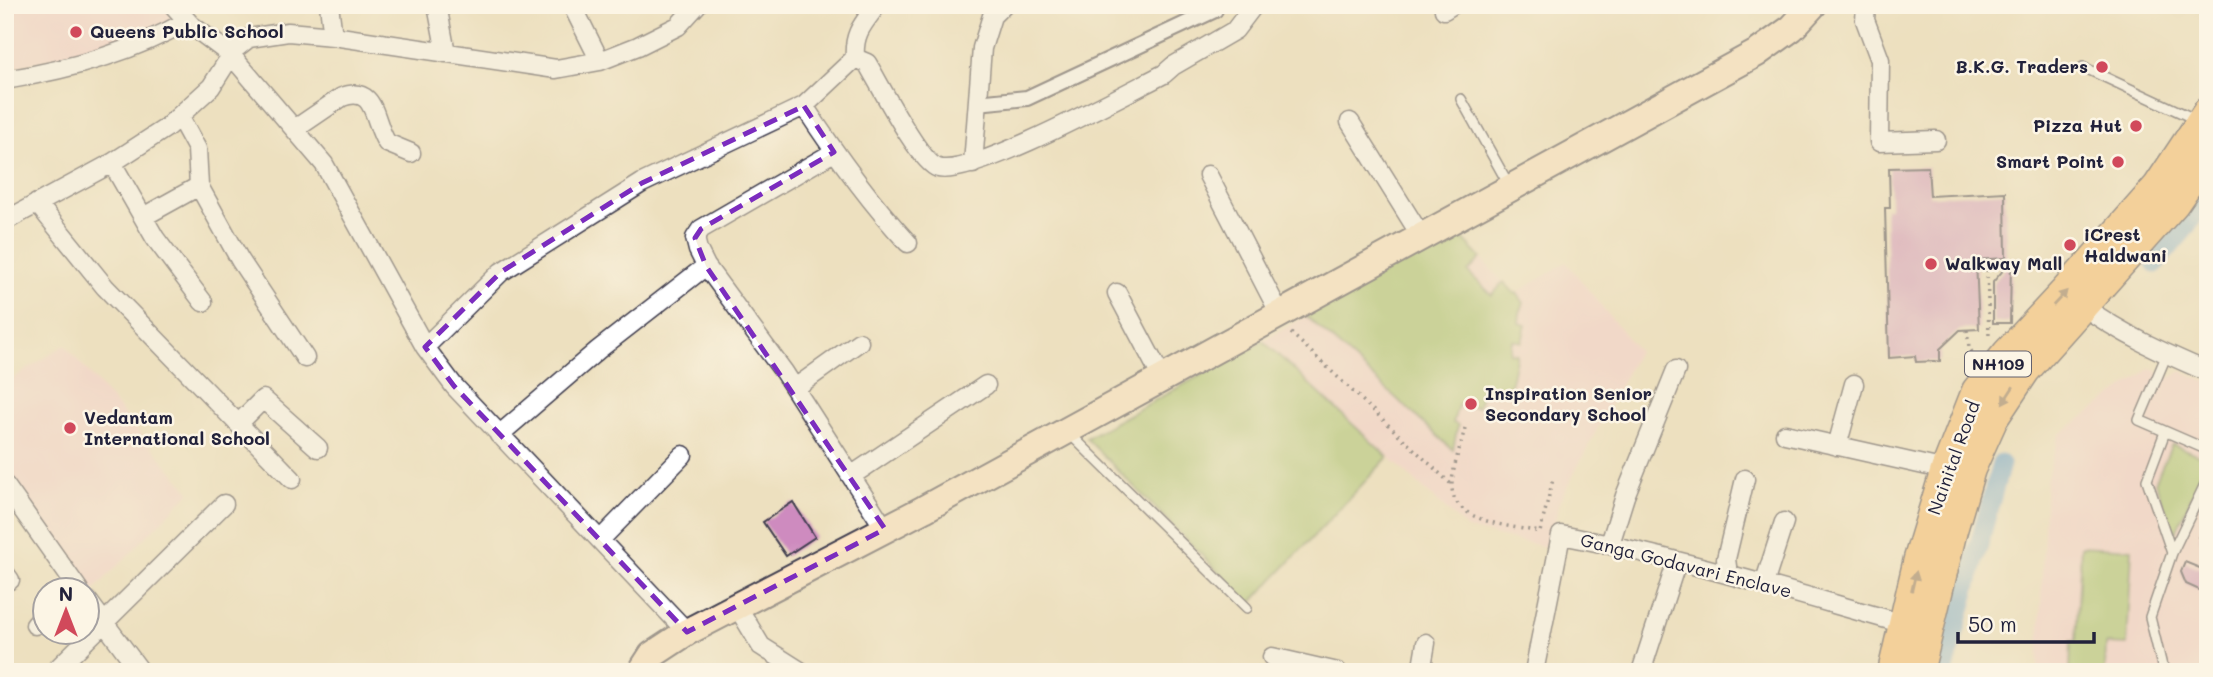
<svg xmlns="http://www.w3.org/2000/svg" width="2213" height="677" font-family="Mali,sans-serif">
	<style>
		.built { fill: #f7cfd2 }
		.green { fill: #a2c26a; stroke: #627252; stroke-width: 2 }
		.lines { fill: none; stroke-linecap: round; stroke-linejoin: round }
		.canal { stroke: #62a0d3; stroke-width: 19 }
		.building { fill: #ce8bbf }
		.service-casing { stroke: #403e4f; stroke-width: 12 }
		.pedestrian-casing { stroke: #403e4f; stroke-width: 18 }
		.minor-casing { stroke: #403e4f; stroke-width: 21 }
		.secondary-casing { stroke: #403e4f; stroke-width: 30 }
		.trunk-casing { stroke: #403e4f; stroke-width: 33 }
		.path { stroke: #403e4f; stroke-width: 3.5; stroke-dasharray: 2 5; stroke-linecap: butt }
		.service { stroke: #fff; stroke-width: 9 }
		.pedestrian { stroke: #fff; stroke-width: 14 }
		.minor { stroke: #fff; stroke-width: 18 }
		.secondary { stroke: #fde5c5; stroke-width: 26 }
		.trunk { stroke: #fbbd6e; stroke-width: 30 }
		.oneway { fill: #8e7054 }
		.marked { fill: none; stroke: #7b2cbf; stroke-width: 5; stroke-dasharray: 14 9; stroke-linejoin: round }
		.poi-dot { fill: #d1495b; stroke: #fcf5e5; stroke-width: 2.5 }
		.labels { text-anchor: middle; stroke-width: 5; stroke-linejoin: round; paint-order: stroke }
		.shield { fill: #fcf5e5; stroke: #63616e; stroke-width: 2 }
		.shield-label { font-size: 16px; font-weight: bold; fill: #22223b }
		.poi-label { font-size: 18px; font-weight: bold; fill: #22223b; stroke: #fcf5e5; text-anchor: start }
		.street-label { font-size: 18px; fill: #22223b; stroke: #fcf5e5 }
	</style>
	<rect width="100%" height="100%" fill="#fcf5e5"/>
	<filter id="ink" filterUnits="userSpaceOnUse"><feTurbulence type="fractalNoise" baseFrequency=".0143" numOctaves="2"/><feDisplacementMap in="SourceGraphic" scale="14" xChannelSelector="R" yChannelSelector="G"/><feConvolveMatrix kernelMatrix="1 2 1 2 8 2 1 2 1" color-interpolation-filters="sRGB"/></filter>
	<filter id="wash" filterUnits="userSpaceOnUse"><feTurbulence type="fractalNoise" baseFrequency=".00686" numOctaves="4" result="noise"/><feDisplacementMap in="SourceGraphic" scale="28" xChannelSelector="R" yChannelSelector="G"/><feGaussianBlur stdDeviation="1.57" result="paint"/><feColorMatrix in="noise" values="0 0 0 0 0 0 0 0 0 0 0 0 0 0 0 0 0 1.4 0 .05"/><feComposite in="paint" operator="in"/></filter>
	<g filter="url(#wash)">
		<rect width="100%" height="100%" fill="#ede0bf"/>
		<path class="built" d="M 5,5 L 163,5 L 174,19 L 121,44 L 5,69 Z
			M 1455,231 L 1515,294 L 1566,262 L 1638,351 L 1558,504 L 1551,548 L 1467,529 L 1263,341 Z
			M 65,345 L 190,492 L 89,595 L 5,472 L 5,384 Z
			M 2151,368 L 2171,377 L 2182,371 L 2208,382 L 2208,672 L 2038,672 L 2046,481 L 2059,435 Z"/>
		<path class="green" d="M 1455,231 L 1481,258 L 1468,272 L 1492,295 L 1504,282 L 1515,294 L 1517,293 L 1524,303 L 1520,313 L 1519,323 L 1526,325 L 1522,342 L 1512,340 L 1510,353 L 1517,354 L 1509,391 L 1484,384 L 1478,407 L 1458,405 L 1453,423 L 1458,425 L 1453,450 L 1306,316 Z
			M 1263,341 L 1388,457 L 1250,604 L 1086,438 Z
			M 2172,444 L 2208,459 L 2175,534 L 2155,482 Z
			M 2081,546 L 2132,549 L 2127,645 L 2106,644 L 2105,672 L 2070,672 L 2071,641 L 2076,641 Z"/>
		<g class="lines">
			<path class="canal" d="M 2155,264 L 2183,231 L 2208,196
				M 1944,672 L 2001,464"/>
		</g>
		<g id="blocks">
			<path class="building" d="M 1928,167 L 1930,196 L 2005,192 L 2006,258 L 1976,260 L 1979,329 L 1960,330 L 1940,349 L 1940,361 L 1916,362 L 1915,356 L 1889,358 L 1885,208 L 1890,208 L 1889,168 Z
				M 2011,261 L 2010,323 L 1993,323 L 1993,282 Z
				M 793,502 L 815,537 L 786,556 L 763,522 Z
				M 2208,524 L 2208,552 L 2204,550 L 2199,538 L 2204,525 Z
				M 2208,555 L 2208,594 L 2186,584 L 2181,572 L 2185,562 L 2202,569 Z"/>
		</g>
	</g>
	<g filter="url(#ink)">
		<use href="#blocks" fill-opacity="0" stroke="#403e4f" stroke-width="2"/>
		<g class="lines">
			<g class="service-casing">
				<path id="service" d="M 2083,67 L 2199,121
					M 1461,99 L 1510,187
					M 2167,354 L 2139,420 L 2208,450
					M 1068,432 L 1247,608
					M 2165,432 L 2147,480 L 2172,553
					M 2168,672 L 2162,666 L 2150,617 L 2172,553 L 2208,478"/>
			</g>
			<g class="pedestrian-casing">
				<path id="pedestrian" d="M 977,103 L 1027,98 L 1215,10"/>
			</g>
			<g class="minor-casing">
				<path id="minor" d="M 173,5 L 191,25 L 231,55 L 324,164 L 425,347 L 454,386 L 687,632
					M 329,5 L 333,36
					M 437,5 L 446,53
					M 572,5 L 600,61
					M 1866,5 L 1865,20 L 1880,60 L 1879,142 L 1936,140
					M 1444,10 L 1452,5
					M 855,58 C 853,33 863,24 877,5
					M 5,80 C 68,70 131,53 187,21
					M 804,106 C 836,155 869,201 908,243
					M 179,116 L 197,149 L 199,186 L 240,260 L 305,358
					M 1350,122 L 1421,236
					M 295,129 L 342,97 C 377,84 373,123 387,143 L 411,153
					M 834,152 L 701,229 L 695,238 L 698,250 L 706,266 L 784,372 L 885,529
					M 112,163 L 155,238 L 203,302
					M 973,164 L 982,48 L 992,16 L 1003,5
					M 1208,175 L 1280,314
					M 37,203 L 105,287 L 292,479
					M 143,217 L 199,186
					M 5,221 L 112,163 L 166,128 L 211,87 L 235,49 L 249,38 L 288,32 L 333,36 L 556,69 L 600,61 L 638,46 L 678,26 L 697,5
					M 1117,293 L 1162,378
					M 2083,306 C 2121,334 2164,353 2208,372
					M 425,347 L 501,272 L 642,183 L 804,106 L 855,58 L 867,63 C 879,83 919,162 938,168 C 972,178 1126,93 1164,74 L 1173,66 L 1235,30 L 1254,5
					M 795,388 L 859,342
					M 239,423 L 263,399 L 318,448
					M 1785,434 L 1946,470
					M 499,435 L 598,350 L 706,266
					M 1837,446 L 1854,384
					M 851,476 L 986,385
					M 5,485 L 79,590
					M 601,539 L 683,455
					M 1610,544 L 1625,496 L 1676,370
					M 5,573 L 10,580
					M 1728,574 L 1726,559 L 1745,479
					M 1764,584 L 1784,522
					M 88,601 L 141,672
					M 737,606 L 761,646 L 802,672
					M 35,625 L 46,614
					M 1272,657 L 1338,672
					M 54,672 L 224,504
					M 1421,672 L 1426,643
					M 1534,672 L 1561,535 C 1677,557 1790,592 1904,624
					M 1641,672 L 1677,561"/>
			</g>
			<g class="secondary-casing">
				<path id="secondary" d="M 641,672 L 652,655 L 687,632 L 924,509 L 1757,53 L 1792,28 L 1813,5"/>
			</g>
			<g class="trunk-casing">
				<path id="trunk" d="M 1893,672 L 1919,559 L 1946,470 L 1977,391 L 2008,353 L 2065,292 L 2158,187 L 2208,112
					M 1918,672 L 1952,530 L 1970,469 L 1993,418 L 2025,370 L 2174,203 L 2208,154"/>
			</g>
			<path class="path" d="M 1976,268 L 1987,267 L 1989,337
				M 1967,330 L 1969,347 L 1975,357
				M 1291,333 L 1452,485
				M 1465,428 C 1461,445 1451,472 1452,488 C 1454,523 1513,526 1540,532 L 1553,479"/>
			<use href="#service" class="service"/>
			<use href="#pedestrian" class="pedestrian"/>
			<use href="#minor" class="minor"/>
			<use href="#secondary" class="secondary"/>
			<use href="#trunk" class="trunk"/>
		</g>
		<defs><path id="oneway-solid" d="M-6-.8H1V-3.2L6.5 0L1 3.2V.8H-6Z" transform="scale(1.75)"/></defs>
		<g class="oneway">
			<use href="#oneway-solid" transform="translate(2060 298) rotate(-47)"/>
			<use href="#oneway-solid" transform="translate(2008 395) rotate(123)"/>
			<use href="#oneway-solid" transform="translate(1914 581) rotate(-77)"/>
		</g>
	</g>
	<path d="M0 0H2213V677H0ZM 804,106 L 834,152 L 701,229 L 695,238 L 706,266 L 885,529 L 687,632 L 454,386 L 425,347 L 501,272 L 642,183 Z" fill="#ede0bf" fill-opacity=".55" fill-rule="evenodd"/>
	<path class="marked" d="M 804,106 L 834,152 L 701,229 L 695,238 L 706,266 L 885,529 L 687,632 L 454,386 L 425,347 L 501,272 L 642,183 Z"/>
	<g class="poi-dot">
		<circle cx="76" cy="32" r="7"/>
		<circle cx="2102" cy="67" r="7"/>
		<circle cx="2136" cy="126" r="7"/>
		<circle cx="2118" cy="162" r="7"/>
		<circle cx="2070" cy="245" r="7"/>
		<circle cx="1931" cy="264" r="7"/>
		<circle cx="1471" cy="404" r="7"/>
		<circle cx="70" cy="428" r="7"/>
	</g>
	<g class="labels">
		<rect class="shield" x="1965" y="351.5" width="66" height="25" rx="5"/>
		<g class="shield-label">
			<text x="1998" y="370">NH109</text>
		</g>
		<g class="poi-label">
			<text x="90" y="38">Queens Public School</text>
			<text x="2088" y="73" text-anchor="end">B.K.G. Traders</text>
			<text x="2122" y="132" text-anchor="end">Pizza Hut</text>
			<text x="2104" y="168" text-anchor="end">Smart Point</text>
			<text x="2084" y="241">iCrest<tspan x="2084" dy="21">Haldwani</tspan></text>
			<text x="1945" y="270">Walkway Mall</text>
			<text x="1485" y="400">Inspiration Senior<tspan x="1485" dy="21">Secondary School</tspan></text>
			<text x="84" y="424">Vedantam<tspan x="84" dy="21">International School</tspan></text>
		</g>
		<g class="street-label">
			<text transform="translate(1954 458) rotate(-70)" y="6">Nainital Road</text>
			<text transform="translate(1686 566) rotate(14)" y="6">Ganga Godavari Enclave</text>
		</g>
	</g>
	<rect width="2213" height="677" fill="none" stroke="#fcf5e5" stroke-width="28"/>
	<g transform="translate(66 611)"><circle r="33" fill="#fcf5e5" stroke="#a5a1a1" stroke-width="2"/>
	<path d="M0-5L12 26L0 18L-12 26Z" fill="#d1495b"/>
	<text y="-10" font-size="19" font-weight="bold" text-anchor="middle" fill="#22223b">N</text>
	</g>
	<path d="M1958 632v10h136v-10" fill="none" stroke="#22223b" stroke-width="3.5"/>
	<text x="1968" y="632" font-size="21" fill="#22223b" stroke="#fcf5e5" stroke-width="5" paint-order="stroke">50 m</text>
</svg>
